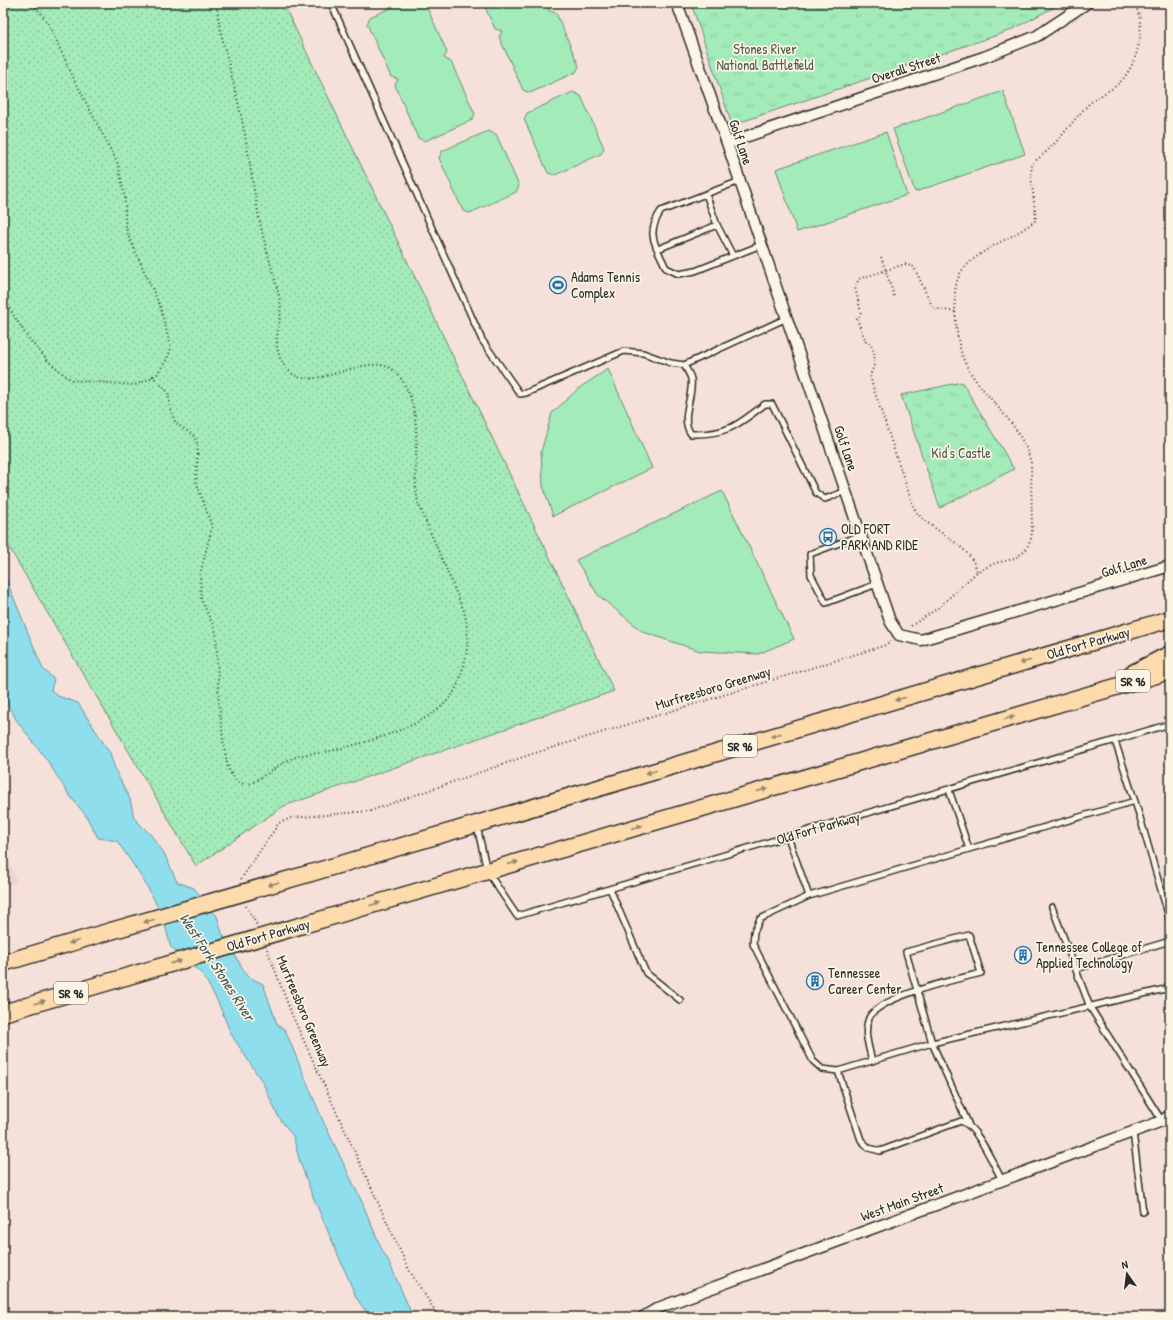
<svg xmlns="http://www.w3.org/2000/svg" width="1173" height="1320" font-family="'Patrick Hand',sans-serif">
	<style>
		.built { fill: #f2d1d2 }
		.grass { fill: url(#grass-dots); stroke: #678b72 }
		.park { fill: url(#park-tufts); stroke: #678b72 }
		.garden { fill: #a3ebb8; stroke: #678b72 }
		.water { fill: #8fdeed; stroke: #67969f }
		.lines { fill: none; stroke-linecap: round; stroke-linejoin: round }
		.lane-casing { stroke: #2b2b2b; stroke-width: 8 }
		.street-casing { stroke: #2b2b2b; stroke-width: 13 }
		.primary-casing { stroke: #2b2b2b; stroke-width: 19 }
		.path { stroke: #2b2b2b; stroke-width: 2; stroke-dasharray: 1 3; stroke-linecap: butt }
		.lane { stroke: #fcf5e5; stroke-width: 5 }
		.street { stroke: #fcf5e5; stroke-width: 10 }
		.primary { stroke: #fedbac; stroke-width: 16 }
		.primary-bridge-casing { stroke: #2b2b2b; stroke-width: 19; stroke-linecap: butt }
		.primary-bridge { stroke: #fedbac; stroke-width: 16 }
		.oneway { fill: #94836c }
		.labels { text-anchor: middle; stroke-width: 3.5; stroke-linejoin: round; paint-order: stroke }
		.shield { fill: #fcf5e5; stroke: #6a6863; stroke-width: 1 }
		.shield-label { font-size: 13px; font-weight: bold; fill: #2b2b2b }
		.park-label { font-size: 14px; fill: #495b4e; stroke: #fcf5e5 }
		.street-label { font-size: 14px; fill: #2b2b2b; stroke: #fcf5e5 }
		.poi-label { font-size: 14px; fill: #2b2b2b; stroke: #fcf5e5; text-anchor: start }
		.water-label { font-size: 15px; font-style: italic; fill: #44585c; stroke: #fcf5e5 }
	</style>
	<defs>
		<pattern id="grass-dots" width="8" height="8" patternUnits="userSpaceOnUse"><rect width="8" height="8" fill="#a3ebb8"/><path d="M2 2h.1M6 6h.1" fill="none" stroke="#8cca9e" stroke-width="1.8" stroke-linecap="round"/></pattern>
		<pattern id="park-tufts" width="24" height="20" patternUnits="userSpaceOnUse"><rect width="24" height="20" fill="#a3ebb8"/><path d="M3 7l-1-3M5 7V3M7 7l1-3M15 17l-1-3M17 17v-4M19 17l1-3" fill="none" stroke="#8cca9e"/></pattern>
	</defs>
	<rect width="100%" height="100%" fill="#f6e0da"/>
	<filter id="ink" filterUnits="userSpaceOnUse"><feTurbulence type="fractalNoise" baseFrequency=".025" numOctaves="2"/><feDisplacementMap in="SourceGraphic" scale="8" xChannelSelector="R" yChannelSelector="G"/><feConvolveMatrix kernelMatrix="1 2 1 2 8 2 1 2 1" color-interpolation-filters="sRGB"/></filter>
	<g filter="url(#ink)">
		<path class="built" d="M 3,844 L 17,883 L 3,887 Z"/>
		<path class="grass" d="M 3,3 L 283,3 L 614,691 L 284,806 L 196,866 L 3,537 Z"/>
		<path class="park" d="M 691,3 L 1062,3 L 1009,31 L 732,125 Z
			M 962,382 L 1014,469 L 940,508 L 901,395 Z"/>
		<path class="garden" d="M 402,3 L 425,3 L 447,52 L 444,58 L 451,62 L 475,114 L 472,120 L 425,141 L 418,138 L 395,85 L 398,79 L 391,77 L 367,24 L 370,17 Z
			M 483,3 L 551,3 L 548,10 L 556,13 L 579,66 L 576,72 L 530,93 L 523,90 L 499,37 L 502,31 L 495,29 Z
			M 1003,91 L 1025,154 L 915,192 L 893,129 Z
			M 573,92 L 581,96 L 604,148 L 601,154 L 555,175 L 548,173 L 524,119 L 527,113 Z
			M 488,131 L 496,134 L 519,186 L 516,192 L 470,213 L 463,211 L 439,158 L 442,151 Z
			M 886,132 L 907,195 L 797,232 L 776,169 Z
			M 608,369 L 652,468 L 553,516 L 543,486 L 541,452 L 552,413 L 579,388 Z
			M 722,491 L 794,639 L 758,654 L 700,651 L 643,632 L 598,595 L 576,560 Z"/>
		<path class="water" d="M 3,572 L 43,669 L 54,679 L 51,690 L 58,696 L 78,703 L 110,753 L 116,772 L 130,799 L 134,818 L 150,834 L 164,853 L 177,882 L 194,888 L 217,916 L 222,933 L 247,976 L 263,984 L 277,1024 L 285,1030 L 323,1121 L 362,1202 L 382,1250 L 389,1262 L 413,1317 L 370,1317 L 357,1299 L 311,1192 L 300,1162 L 293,1136 L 278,1116 L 263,1083 L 231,1034 L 218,1002 L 203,975 L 170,946 C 164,907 139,873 117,841 L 98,838 L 85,814 L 69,795 L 47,760 L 17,721 L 3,696 Z"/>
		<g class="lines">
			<g class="lane-casing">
				<path id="lane" d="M 331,3 L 482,340 L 520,394 L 526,393 L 624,351 L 643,353 L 671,363 L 684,365 L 787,318
					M 740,181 L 661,211 C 645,235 656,245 666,268 L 679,274 L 695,271 L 761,245
					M 706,194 L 717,225 L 733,256
					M 658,249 L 717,225
					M 684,365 C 686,369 690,374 691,379 C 694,397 679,418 691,434 C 727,435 738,425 765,404 L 772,404 L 816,493 L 825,499 L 846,491
					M 861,535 L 810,554 L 811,575 L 826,603 L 877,584
					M 1115,741 L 1139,814 L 1170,921
					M 949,790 L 969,849 L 1135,801
					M 477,826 L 487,871 L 517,916 L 1170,724
					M 788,837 L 809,896 L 760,919 L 754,932 L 753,944 L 813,1061 L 822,1069 L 838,1071 L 861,1140 L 869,1148 L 880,1151 L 961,1121 C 977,1126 993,1164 1002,1180
					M 610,889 L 646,973 L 680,1000
					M 809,896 L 969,849
					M 1052,907 L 1090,1007 L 1162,1121
					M 1076,969 L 1170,941
					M 838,1071 L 932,1043 L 906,952 L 969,935 L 981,973 C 958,979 879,996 869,1018 C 863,1032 869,1047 872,1061
					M 968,1123 L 932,1043 L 1165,989 L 1170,983
					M 1133,1132 L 1143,1212"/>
			</g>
			<g class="street-casing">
				<path id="street" d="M 677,3 L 727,143 L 890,621 L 899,635 L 921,640 L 1170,566
					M 727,143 L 984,57 L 1037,36 L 1087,3
					M 643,1317 L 658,1308 L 1162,1121 L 1170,1115"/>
			</g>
			<g class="primary-casing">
				<path id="primary" d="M 1131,674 L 1170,654
					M 311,873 L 1170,619
					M 337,915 L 1170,671
					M 3,963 L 111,931
					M 3,1013 L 139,973"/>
			</g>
			<path class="path" d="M 881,257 L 894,296
				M 3,298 L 26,335 L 48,361 L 71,380 L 135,385 L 147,380 L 157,374 L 167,359 L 171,348 L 160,306 L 128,235 L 125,221 L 125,198 L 118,164 L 75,81 L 48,23 L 41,13 L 31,3
				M 955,312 L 933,308 L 914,267 L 905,264 L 859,279 L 855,287 L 861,313 L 857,319 L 866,342 L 871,344 C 876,357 876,363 870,375 L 872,384 L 913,506 C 915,509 917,514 920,516 C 936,533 972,546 977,572
				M 152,376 L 168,392 L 171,412 L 176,423 L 194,436 L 198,445 L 196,481 L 212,527 L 200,574 L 201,599 L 216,632 L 219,704 L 224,747 L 228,768 L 234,779 L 243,784 L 249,784 C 267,776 282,760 302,755 C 310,753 318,754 326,752 C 361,744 424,728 448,700 C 456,691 459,682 462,671 C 469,650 469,631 464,611 L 418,503 C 410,460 428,413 398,375 C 373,342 311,401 286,368 C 266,341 286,324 279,296 C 273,271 265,247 260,222 C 253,188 249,154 242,120 C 234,81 221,42 216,3
				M 911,626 L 938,608 L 977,572 L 995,563 L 1014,559 L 1025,551 L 1031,539 L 1032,530 L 1031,462 C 1020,423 991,404 970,372 C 958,353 956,329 955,307 C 954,294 955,277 965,267 C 985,246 1014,238 1036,220 L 1031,175 L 1032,164 C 1038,158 1046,153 1052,146 C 1065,133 1075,118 1088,105 C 1097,96 1109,92 1118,84 C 1137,68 1149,23 1133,3
				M 241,879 L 279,823 L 291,818 L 370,811 L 532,754 L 886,645 L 891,641
				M 246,906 L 257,925
				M 267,949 L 292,1015 L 409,1270 L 439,1317"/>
			<use href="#lane" class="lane"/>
			<use href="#street" class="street"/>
			<use href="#primary" class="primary"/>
			<g class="primary-bridge-casing">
				<path id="primary-bridge" d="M 111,931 L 311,873
					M 139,973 L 337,915"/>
			</g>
			<use href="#primary-bridge" class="primary-bridge"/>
		</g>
		<defs><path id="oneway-solid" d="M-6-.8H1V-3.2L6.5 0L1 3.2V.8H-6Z"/></defs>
		<g class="oneway">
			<use href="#oneway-solid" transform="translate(1025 662) rotate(164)"/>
			<use href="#oneway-solid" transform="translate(900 699) rotate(164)"/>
			<use href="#oneway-solid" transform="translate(1009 718) rotate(-16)"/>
			<use href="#oneway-solid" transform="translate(776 735) rotate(164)"/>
			<use href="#oneway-solid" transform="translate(651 772) rotate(164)"/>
			<use href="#oneway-solid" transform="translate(762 790) rotate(-16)"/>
			<use href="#oneway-solid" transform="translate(637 827) rotate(-16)"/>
			<use href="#oneway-solid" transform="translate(513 863) rotate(-16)"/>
			<use href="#oneway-solid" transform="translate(273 884) rotate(164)"/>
			<use href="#oneway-solid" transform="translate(375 904) rotate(-16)"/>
			<use href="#oneway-solid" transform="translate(149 921) rotate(164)"/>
			<use href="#oneway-solid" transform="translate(74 942) rotate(164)"/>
			<use href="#oneway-solid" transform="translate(176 962) rotate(-16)"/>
			<use href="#oneway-solid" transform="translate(40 1002) rotate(-16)"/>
		</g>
	</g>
	<defs>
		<g id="stadium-ring" transform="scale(0.9)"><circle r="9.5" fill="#fcf5e5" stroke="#1f6fb2" stroke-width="1.5"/><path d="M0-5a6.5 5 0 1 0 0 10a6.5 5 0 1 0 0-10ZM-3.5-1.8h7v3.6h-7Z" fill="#1f6fb2"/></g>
		<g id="bus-ring" transform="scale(0.9)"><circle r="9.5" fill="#fcf5e5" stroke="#1f6fb2" stroke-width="1.5"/><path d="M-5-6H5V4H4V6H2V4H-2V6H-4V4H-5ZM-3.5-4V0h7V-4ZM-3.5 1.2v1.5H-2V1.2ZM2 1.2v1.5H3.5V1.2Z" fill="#1f6fb2"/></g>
		<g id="building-ring" transform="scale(0.9)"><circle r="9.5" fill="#fcf5e5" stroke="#1f6fb2" stroke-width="1.5"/><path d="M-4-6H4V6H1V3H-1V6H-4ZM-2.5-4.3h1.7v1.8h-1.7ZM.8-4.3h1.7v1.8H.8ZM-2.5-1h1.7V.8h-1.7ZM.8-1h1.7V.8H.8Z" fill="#1f6fb2"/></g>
	</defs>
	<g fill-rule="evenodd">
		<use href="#stadium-ring" x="558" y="285"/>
		<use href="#bus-ring" x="828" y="537"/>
		<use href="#building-ring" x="1023" y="955"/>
		<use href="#building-ring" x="815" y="981"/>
	</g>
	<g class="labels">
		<g class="shield">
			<rect x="1116" y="670" width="34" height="22" rx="3"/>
			<rect x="723" y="735" width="34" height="22" rx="3"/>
			<rect x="54" y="982" width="34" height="22" rx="3"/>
		</g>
		<g class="shield-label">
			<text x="1133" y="686">SR 96</text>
			<text x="740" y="751">SR 96</text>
			<text x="71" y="998">SR 96</text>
		</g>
		<g class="park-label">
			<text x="765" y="54">Stones River<tspan x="765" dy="16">National Battlefield</tspan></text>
			<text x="961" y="458">Kid's Castle</text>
		</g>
		<g class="street-label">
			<text transform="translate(906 68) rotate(-18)" y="5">Overall Street</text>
			<text transform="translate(741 142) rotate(71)" y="5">Golf Lane</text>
			<text transform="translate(846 448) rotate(71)" y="5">Golf Lane</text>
			<text transform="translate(1124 566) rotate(-17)" y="5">Golf Lane</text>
			<text transform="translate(1088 643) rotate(-16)" y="5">Old Fort Parkway</text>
			<text transform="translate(713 688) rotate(-17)" y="5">Murfreesboro Greenway</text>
			<text transform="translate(818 828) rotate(-16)" y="5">Old Fort Parkway</text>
			<text transform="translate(268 935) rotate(-16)" y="5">Old Fort Parkway</text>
			<text transform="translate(304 1011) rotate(67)" y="5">Murfreesboro Greenway</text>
			<text transform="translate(902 1202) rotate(-20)" y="5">West Main Street</text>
		</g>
		<g class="poi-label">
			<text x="571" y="282">Adams Tennis<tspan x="571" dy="16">Complex</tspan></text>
			<text x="841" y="534">OLD FORT<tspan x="841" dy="16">PARK AND RIDE</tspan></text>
			<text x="1036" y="952">Tennessee College of<tspan x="1036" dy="16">Applied Technology</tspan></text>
			<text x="828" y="978">Tennessee<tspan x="828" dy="16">Career Center</tspan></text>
		</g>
		<g class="water-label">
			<text transform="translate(217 967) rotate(57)" y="5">West Fork Stones River</text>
		</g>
	</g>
	<rect width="1173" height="1320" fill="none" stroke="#fcf5e5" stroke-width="16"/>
	<rect x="8" y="8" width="1157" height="1304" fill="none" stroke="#2b2b2b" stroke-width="1.5" filter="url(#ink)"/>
	<g transform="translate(1127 1274) rotate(346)" stroke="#fcf5e5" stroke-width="3" paint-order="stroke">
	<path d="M0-3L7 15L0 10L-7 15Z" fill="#2b2b2b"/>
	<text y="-6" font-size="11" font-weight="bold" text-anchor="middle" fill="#2b2b2b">N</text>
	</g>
</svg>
